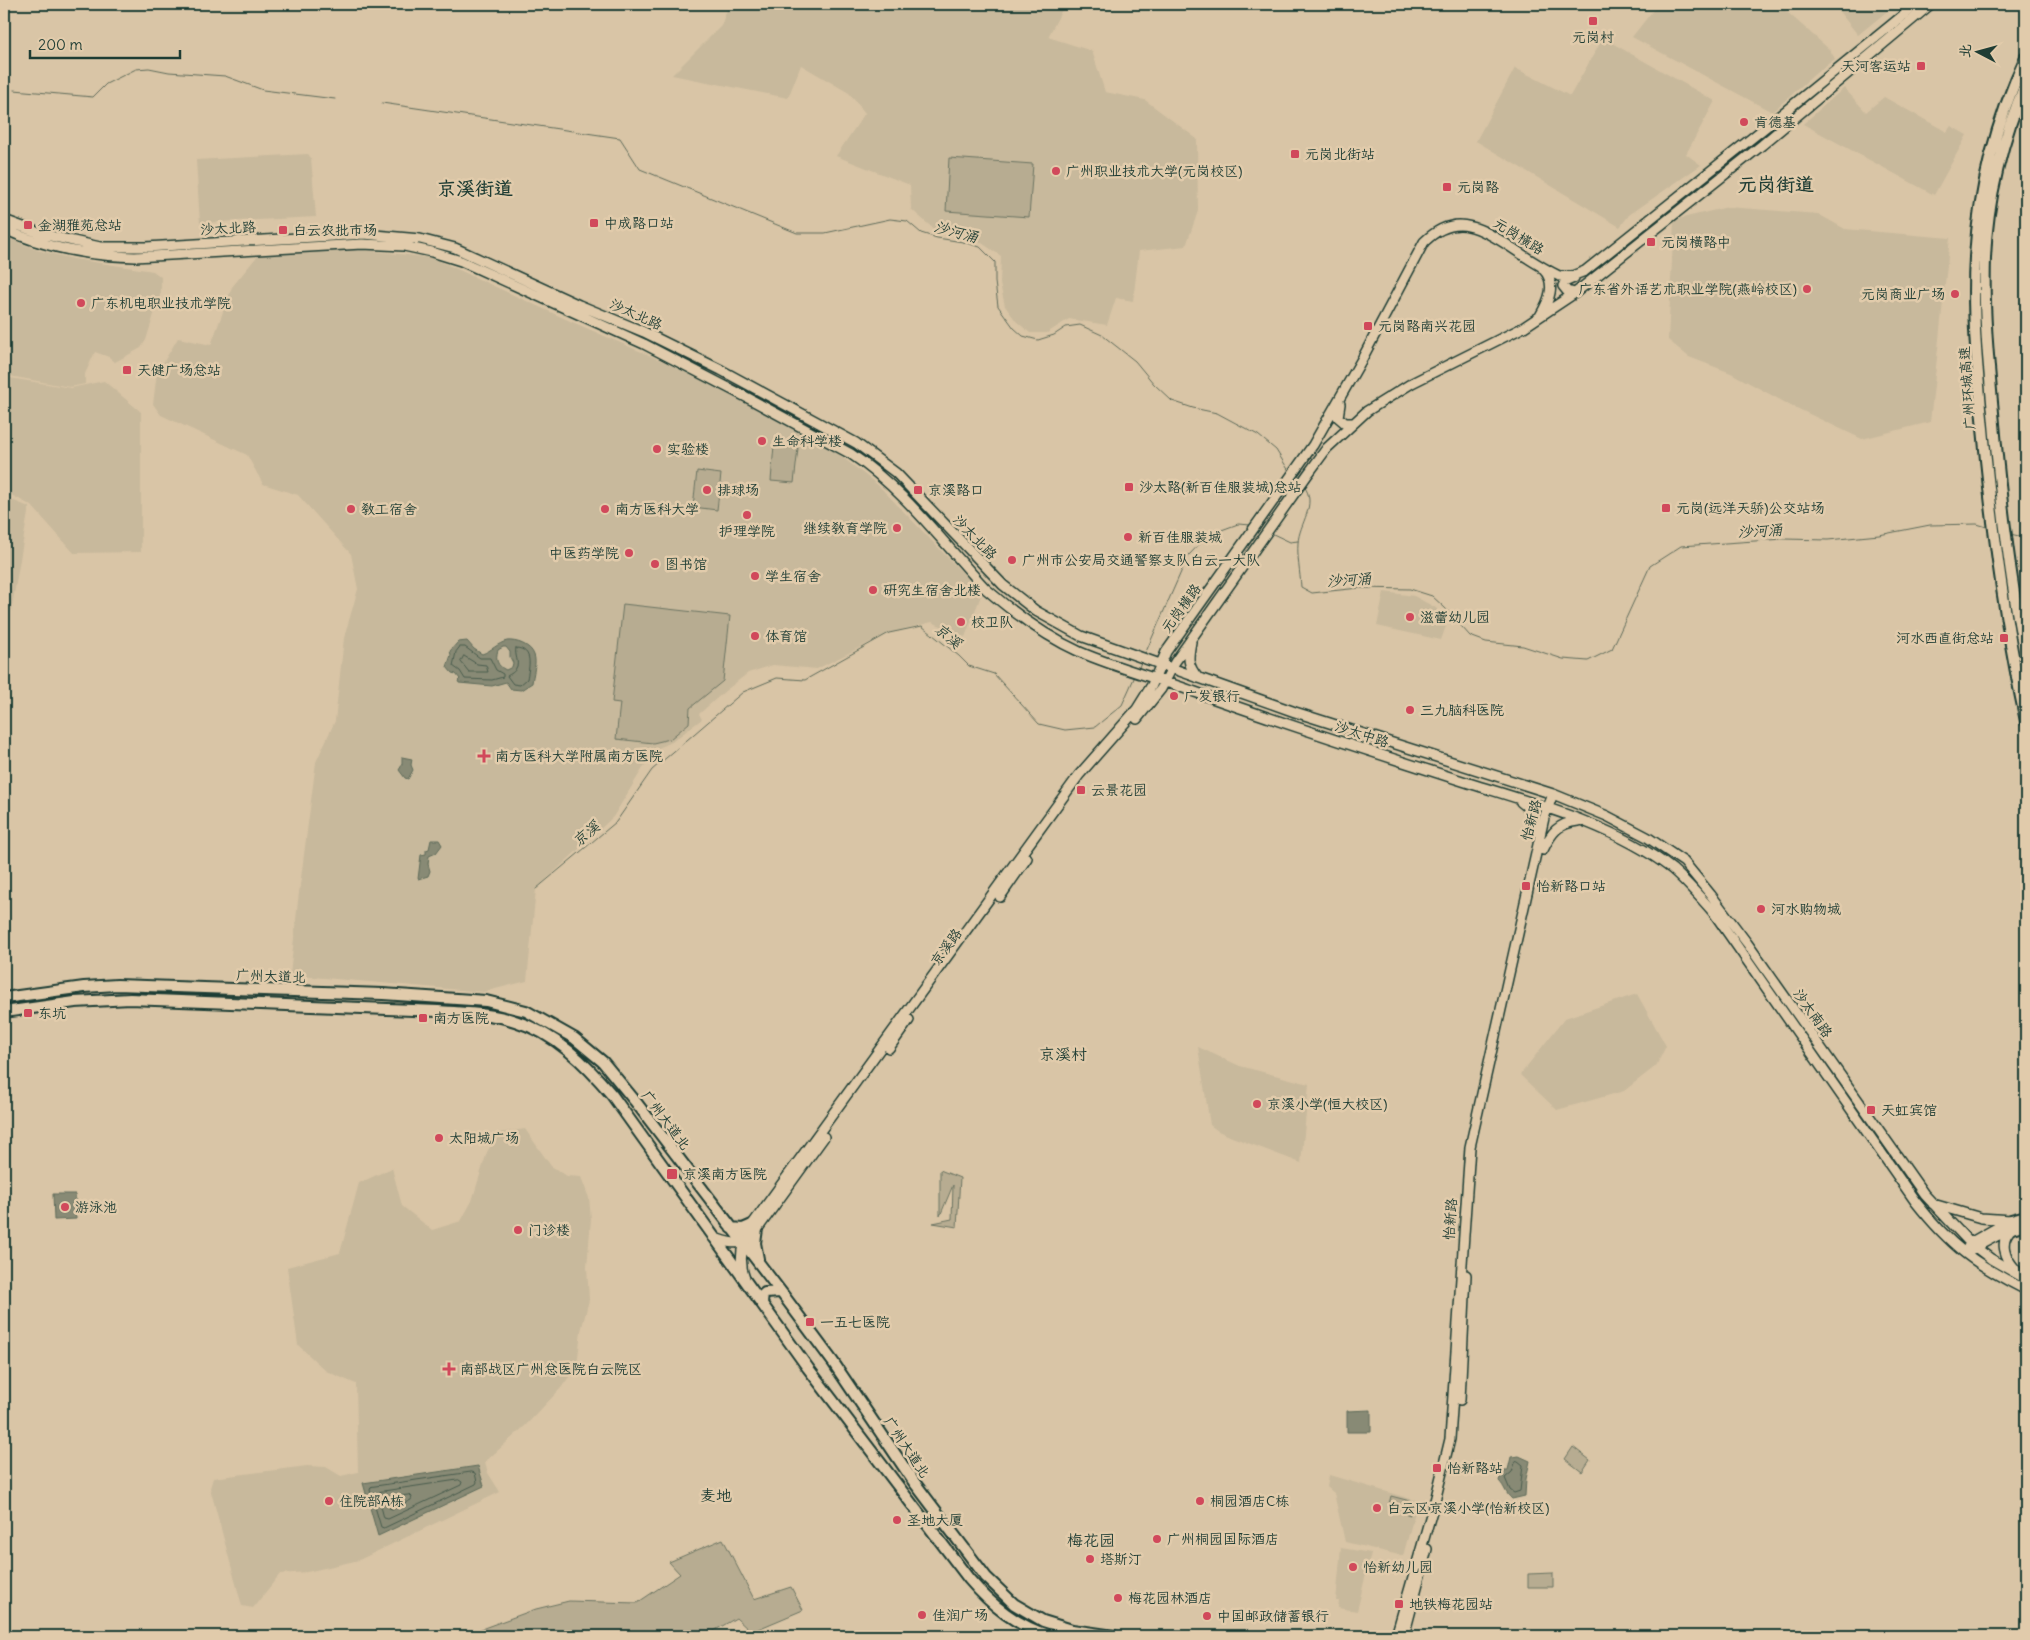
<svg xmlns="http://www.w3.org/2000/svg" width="2030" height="1640" font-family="Delius,'LXGW WenKai TC',sans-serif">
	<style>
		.built { fill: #c8b99c }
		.green { fill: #b7ac91; stroke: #6b7462 }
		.water { fill: #888a74; stroke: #5e6b5a; fill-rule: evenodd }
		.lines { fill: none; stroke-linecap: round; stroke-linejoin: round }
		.shore { stroke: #495c4e; stroke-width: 1 }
		.stream { stroke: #5e6b5a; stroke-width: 1 }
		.major-casing { stroke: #1f3d34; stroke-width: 12 }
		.highway-casing { stroke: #1f3d34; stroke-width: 14 }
		.major { stroke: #e1cbab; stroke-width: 9 }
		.highway { stroke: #e1cbab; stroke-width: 10 }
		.poi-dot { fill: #d1495b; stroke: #e1cbab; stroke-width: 2 }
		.labels { text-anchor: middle; stroke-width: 5; stroke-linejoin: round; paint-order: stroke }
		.poi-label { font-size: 14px; fill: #1f3d34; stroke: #e1cbab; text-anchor: start }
		.street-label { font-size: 14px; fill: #1f3d34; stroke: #e1cbab }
		.water-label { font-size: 15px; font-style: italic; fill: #2a453a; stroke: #e1cbab }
		.quarter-label { font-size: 16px; fill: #1f3d34; stroke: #e1cbab }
		.district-label { font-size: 19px; font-weight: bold; fill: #1f3d34; stroke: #e1cbab }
	</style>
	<rect width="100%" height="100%" fill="#d9c5a6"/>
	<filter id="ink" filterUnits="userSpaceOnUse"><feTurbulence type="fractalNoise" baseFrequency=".02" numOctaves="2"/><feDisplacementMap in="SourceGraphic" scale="10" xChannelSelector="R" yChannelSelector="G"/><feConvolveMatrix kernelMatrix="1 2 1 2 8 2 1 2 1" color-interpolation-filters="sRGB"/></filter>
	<g filter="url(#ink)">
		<path class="built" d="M 729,4 L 1065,4 L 1048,37 L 1092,51 L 1105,92 L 1145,100 L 1197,139 L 1198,211 L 1186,246 L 1139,251 L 1133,301 L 1116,298 L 1107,325 L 1069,319 L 1047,333 L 1030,333 L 1016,321 L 1005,306 L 1000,284 L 1001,256 L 970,235 L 937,232 L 911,209 L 910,185 L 836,156 L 865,113 L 849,93 L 801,65 L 788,98 L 672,75 L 721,26 Z
			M 1658,4 L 1778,4 L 1830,50 L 1835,59 L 1816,73 L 1772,112 L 1632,37 Z
			M 1833,4 L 1896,4 L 1858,35 Z
			M 1603,38 L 1715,101 L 1686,154 L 1701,165 L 1629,215 L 1620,227 L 1476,141 L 1515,68 L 1570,96 Z
			M 1844,88 L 1866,112 L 1884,97 L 1947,132 L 1951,126 L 1967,135 L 1934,195 L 1803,124 Z
			M 308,154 L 311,158 L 316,217 L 200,223 L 196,160 Z
			M 1728,207 L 1818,214 L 1845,229 L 1950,238 L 1930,422 L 1862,439 L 1786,403 L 1731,373 L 1689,357 L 1668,340 L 1674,220 Z
			M 4,236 L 37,250 L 74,259 L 153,271 L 161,277 L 161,292 L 146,340 L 141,348 L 115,362 L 109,357 L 95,352 L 85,374 L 85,384 L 70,387 L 4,375 Z
			M 356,249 L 433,258 L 570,321 L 667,363 L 822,441 L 879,486 L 982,593 L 965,637 L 932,622 L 889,633 L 817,669 L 773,665 L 748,673 L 725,691 L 699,714 L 702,719 L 672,742 L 654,750 L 613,817 L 536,889 L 527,981 L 483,992 L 290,975 L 298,901 L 316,762 L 335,721 L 344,638 L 358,589 L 351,554 L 298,495 L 263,484 L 247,455 L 161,415 L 153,404 L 157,373 L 178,338 L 211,345 L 232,287 L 259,254 Z
			M 4,377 L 71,388 L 104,381 L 141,412 L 141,552 L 74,553 L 32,506 L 4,491 Z
			M 4,497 L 29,507 L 8,629 L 4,634 Z
			M 1384,592 L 1414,596 L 1436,608 L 1446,626 L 1441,640 L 1377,626 Z
			M 1637,994 L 1666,1046 L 1656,1066 L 1624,1091 L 1557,1110 L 1520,1075 L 1565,1018 Z
			M 1198,1047 L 1240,1066 L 1309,1084 L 1301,1163 L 1232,1137 L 1218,1131 L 1210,1125 Z
			M 525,1129 L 551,1166 L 567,1176 L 581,1177 L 589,1198 L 591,1219 L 587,1267 L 589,1300 L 581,1331 L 577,1366 L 561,1388 L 526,1425 L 485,1462 L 488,1473 L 500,1492 L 359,1560 L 307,1572 L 280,1574 L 253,1608 L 242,1606 L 210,1488 L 213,1478 L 307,1466 L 326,1467 L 341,1476 L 358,1472 L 356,1384 L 326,1371 L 298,1345 L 287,1267 L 340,1253 L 359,1183 L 392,1168 L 402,1206 L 432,1230 L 461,1221 L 472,1201 L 487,1152 L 499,1133 Z
			M 1329,1475 L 1418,1501 L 1403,1556 L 1345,1542 L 1334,1493 L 1327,1487 Z
			M 1341,1548 L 1371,1553 L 1357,1611 L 1338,1608 L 1339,1601 L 1336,1601 Z
			M 1756,1631 L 1774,1636 L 1693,1636 L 1702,1634 Z"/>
		<path class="green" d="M 949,158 L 1033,164 L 1029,217 L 946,211 Z
			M 774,445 L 798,448 L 794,483 L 771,481 Z
			M 697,471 L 721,474 L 717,510 L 693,507 Z
			M 623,604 L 730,616 L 723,681 L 690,708 L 689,723 L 670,739 L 653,743 L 616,739 L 620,703 L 612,702 Z
			M 940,1170 L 960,1178 L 957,1227 L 933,1223 L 952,1219 L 953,1185 L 940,1216 Z
			M 1573,1447 L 1590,1460 L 1582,1472 L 1565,1459 Z
			M 1391,1496 L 1414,1502 L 1410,1515 L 1388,1508 Z
			M 723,1539 L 754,1599 L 791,1587 L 803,1610 L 751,1632 L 736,1618 L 712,1632 L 713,1636 L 462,1636 L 536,1609 L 569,1601 L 637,1603 L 680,1574 L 669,1562 Z
			M 1553,1573 L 1553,1587 L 1528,1587 L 1528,1574 Z"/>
		<path class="water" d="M 467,641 L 474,649 L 482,654 C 491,651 498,643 507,641 C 516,640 531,645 534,655 C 537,662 533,675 532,683 L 521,690 L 511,689 L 506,682 L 492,686 L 459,683 L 458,681 L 460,679 L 456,674 L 452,673 L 447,667 L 451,655 L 450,651 L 458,642 ZM 503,647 L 506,647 L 510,652 L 510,657 L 513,663 L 512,667 L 506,670 C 497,666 495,659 498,650 Z
			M 402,757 L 412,759 L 411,765 L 413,770 L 408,779 L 405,778 L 399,770 L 402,765 Z
			M 431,840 L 439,840 L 442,845 L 436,853 L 429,856 L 428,864 L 430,871 L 428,876 L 418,879 L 421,855 L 426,854 L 426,850 L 429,849 Z
			M 53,1194 L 75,1194 L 76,1219 L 54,1220 Z
			M 1371,1410 L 1371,1432 L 1347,1432 L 1347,1411 Z
			M 1519,1456 L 1530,1461 L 1526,1479 L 1525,1496 L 1512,1499 C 1505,1493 1505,1487 1499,1481 L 1502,1470 L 1508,1470 L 1511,1457 Z
			M 478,1466 L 484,1486 L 378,1536 L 363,1483 Z"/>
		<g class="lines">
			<path class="shore" d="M 460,647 L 465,647 L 480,658 L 490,658 L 496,670 L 503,674 L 503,677 L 492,680 L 465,679 L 460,671 L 453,666 L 456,652 Z
				M 516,648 C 534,649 529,667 527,679 L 520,685 L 513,684 L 507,676 C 510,674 515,672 516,668 C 520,663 514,655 516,648 Z
				M 464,656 L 477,664 L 486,665 L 488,672 L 469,672 L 461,662 Z
				M 1518,1461 L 1523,1465 L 1520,1491 L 1514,1493 L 1510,1490 L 1505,1478 L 1512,1472 L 1515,1463 Z
				M 472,1472 L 475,1473 L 477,1482 L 476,1484 L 384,1528 L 381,1527 L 370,1490 L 371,1487 Z
				M 459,1480 L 462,1482 L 461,1485 L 388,1519 L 384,1518 L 378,1495 L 379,1492 Z
				M 410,1495 L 412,1497 L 411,1500 L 392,1509 L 389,1508 L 389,1498 Z"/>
			<path class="stream" d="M 14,90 L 93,97 L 106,84 L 136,69 L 149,68 L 169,72 L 225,76 L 263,90 L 335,99
				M 382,103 L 620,138 L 640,169 L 797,233 L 825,233 L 890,219 L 907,221 L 921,233 L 937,238 L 963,242 L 980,247 L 995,262 L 995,282 L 998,306 L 1014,328 L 1023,336 L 1038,340 L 1054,335 L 1066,327 L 1080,325 L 1102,335 L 1135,361 L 1154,384 L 1172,401 L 1193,408 L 1217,413 L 1258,435 L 1276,450 L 1289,471
				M 1304,486 C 1318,505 1299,523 1298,543 C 1297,557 1300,572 1301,587 L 1312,593 L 1359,588 L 1410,589 L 1432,596 L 1445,608 L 1470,636 L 1486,642 L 1523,646 L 1563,659 L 1588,661 L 1612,649 L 1650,566 L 1681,546 L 1784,539 L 1828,540 L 1879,535 L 1930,525 L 1977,524 L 1990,528
				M 1271,533 L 1290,542 L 1298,541
				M 2010,534 L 2019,536 L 2026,544
				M 1145,654 L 1188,556 L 1208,535 L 1238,524 L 1251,525
				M 1138,670 L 1141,662
				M 536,889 L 616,822 L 652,770 L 743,692 L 777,678 L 805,680 L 889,633 L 922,626 L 959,656 L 969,666 L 994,674 L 1039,724 L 1065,730 L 1095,727 L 1122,705 L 1135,676"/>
			<g class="major-casing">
				<path id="major" d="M 4,220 L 42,234 L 100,247 L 146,247 L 364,234 L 420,239 L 455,248 L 579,305 L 644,332 L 721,370 L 856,443 L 896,473 L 1003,585 L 1036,611 L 1081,636 L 1295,712 L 1553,794 L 1607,816 L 1647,837 L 1684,862 L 1711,895 L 1747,943 L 1924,1194 L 1970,1243 L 1991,1259 L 2026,1279
					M 4,229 C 46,248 89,256 135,257 L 362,244 L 404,246 L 432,252 L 461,261 L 644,344 L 748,398 L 851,454 C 904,489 943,543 986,589 C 1015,614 1045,636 1080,652 C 1117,668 1157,678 1195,692 C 1287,725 1381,755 1475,785 C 1540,805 1618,827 1672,869 C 1687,882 1701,898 1714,913 L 1915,1201 C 1951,1247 1975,1264 2026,1290
					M 1574,278 L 1565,282 L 1563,286 L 1567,291 L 1575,293
					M 1540,316 C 1549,301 1557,283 1543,269
					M 1340,404 L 1338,417 L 1345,423 L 1353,423
					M 1191,642 C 1188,658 1187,665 1198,678
					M 1137,719 L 1161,689 L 1175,662 L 1308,474 L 1327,448 L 1367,411 L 1412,383 L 1524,327 L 1575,293 L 1762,145 L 1931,4
					M 1521,802 C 1532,810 1537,819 1538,833
					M 1543,850 C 1551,833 1558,823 1578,821
					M 1000,897 L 1027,858
					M 889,1048 L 909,1020
					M 1933,1204 L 1981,1218 L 2011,1220
					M 2012,1228 C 1998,1241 2005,1258 2016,1270
					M 713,1237 C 727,1243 738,1246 751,1238 L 824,1137
					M 1968,1247 L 1970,1243 L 2009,1221
					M 1970,1250 L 2010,1229
					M 745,1279 C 738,1260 742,1241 752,1225 L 1079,775 L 1137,709 L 1152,685 L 1166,652 L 1313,445 L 1362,359 L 1424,242 C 1453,214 1476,225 1506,244 C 1523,255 1540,267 1559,276 L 1572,276 L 1585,271 L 1772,122 L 1917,4
					M 1460,1400 L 1466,1275
					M 1396,1636 L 1436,1497 L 1450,1439 L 1470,1147 L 1544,818 L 1553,794
					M 1404,1636 L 1427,1549"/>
			</g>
			<g class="highway-casing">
				<path id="highway" d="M 2026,57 C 1997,119 1979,188 1975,257 C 1971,324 1980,393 1986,460 C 1995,547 2007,635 2026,721
					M 2026,83 C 2003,136 1987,200 1985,258 C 1983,318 1990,377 1995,435 C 2002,511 2011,586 2026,660
					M 4,998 L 84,987 L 117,985 L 383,994 L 486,1001 L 526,1011 L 574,1038 L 603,1062 L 635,1101 L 781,1292 L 833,1362 L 914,1482 L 986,1577 L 1014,1604 L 1043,1621 L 1072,1630 L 1114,1636
					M 4,1012 L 75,1002 L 130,999 L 438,1011 C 464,1013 491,1013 515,1021 C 555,1033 586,1064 612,1095 L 808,1368 L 969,1579 C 992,1606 1016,1625 1050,1636
					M 2011,1220 L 2026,1216
					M 731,1228 L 743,1229 L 752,1225
					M 2012,1228 L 2026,1224
					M 757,1229 L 755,1243 L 758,1259
					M 762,1303 L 763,1295 L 765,1293 L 781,1292"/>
			</g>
			<use href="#major" class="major"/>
			<use href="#highway" class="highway"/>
		</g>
	</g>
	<g class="poi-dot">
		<rect x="1588" y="16" width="10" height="10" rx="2.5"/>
		<rect x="1916" y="61" width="10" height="10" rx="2.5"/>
		<circle cx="1744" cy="122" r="5"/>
		<rect x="1290" y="149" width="10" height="10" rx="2.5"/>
		<circle cx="1056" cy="171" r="5"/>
		<rect x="1442" y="182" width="10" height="10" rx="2.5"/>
		<rect x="589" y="218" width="10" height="10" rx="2.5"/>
		<rect x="23" y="220" width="10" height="10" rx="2.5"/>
		<rect x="278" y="225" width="10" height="10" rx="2.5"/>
		<rect x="1646" y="237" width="10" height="10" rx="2.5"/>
		<circle cx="1807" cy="289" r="5"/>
		<circle cx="1955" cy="294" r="5"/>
		<circle cx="81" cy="303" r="5"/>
		<rect x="1363" y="321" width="10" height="10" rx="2.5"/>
		<rect x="122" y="365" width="10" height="10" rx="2.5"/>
		<circle cx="762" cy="441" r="5"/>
		<circle cx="657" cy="449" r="5"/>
		<rect x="1124" y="482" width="10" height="10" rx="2.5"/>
		<circle cx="707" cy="490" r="5"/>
		<rect x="913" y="485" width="10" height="10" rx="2.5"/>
		<rect x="1661" y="503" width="10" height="10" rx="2.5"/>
		<circle cx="351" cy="509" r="5"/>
		<circle cx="605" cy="509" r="5"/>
		<circle cx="747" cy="515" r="5"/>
		<circle cx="897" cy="528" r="5"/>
		<circle cx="1128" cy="537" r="5"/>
		<circle cx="629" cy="553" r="5"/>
		<circle cx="1012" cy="560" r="5"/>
		<circle cx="655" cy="564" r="5"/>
		<circle cx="755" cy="576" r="5"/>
		<circle cx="873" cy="590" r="5"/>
		<circle cx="1410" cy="617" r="5"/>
		<circle cx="961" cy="622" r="5"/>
		<circle cx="755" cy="636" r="5"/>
		<rect x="1999" y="633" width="10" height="10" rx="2.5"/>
		<circle cx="1174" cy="696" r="5"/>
		<circle cx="1410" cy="710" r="5"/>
		<path d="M481.5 748.5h5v5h5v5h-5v5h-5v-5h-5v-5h5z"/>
		<rect x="1076" y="785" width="10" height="10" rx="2.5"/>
		<rect x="1521" y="881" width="10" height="10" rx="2.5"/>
		<circle cx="1761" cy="909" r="5"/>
		<rect x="23" y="1008" width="10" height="10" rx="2.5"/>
		<rect x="418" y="1013" width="10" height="10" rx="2.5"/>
		<circle cx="1257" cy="1104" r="5"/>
		<rect x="1866" y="1105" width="10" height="10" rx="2.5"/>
		<circle cx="439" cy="1138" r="5"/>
		<rect x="666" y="1168" width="12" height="12" rx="2.5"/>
		<circle cx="65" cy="1207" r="5"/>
		<circle cx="518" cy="1230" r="5"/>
		<rect x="805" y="1317" width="10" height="10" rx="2.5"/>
		<path d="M446.5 1361.5h5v5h5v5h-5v5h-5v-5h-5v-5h5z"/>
		<rect x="1432" y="1463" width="10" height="10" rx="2.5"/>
		<circle cx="329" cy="1501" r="5"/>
		<circle cx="1200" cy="1501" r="5"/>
		<circle cx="1377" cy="1508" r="5"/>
		<circle cx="897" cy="1520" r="5"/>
		<circle cx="1157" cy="1539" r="5"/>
		<circle cx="1090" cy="1559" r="5"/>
		<circle cx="1353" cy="1567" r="5"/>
		<circle cx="1118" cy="1598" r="5"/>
		<rect x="1394" y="1599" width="10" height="10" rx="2.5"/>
		<circle cx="922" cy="1615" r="5"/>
		<circle cx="1207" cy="1616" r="5"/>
	</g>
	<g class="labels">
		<g class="poi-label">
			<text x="1593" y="42" text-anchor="middle">元岗村</text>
			<text x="1911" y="71" text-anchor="end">天河客运站</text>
			<text x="1754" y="127">肯德基</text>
			<text x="1305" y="159">元岗北街站</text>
			<text x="1066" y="176">广州职业技术大学(元岗校区)</text>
			<text x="1457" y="192">元岗路</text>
			<text x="604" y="228">中成路口站</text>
			<text x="38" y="230">金湖雅苑总站</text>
			<text x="293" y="235">白云农批市场</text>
			<text x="1661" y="247">元岗横路中</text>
			<text x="1797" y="294" text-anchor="end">广东省外语艺术职业学院(燕岭校区)</text>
			<text x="1945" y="299" text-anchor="end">元岗商业广场</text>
			<text x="91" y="308">广东机电职业技术学院</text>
			<text x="1378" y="331">元岗路南兴花园</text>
			<text x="137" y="375">天健广场总站</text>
			<text x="772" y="446">生命科学楼</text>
			<text x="667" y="454">实验楼</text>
			<text x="1139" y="492">沙太路(新百佳服装城)总站</text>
			<text x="717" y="495">排球场</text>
			<text x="928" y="495">京溪路口</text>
			<text x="1676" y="513">元岗(远洋天骄)公交站场</text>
			<text x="361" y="514">教工宿舍</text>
			<text x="615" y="514">南方医科大学</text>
			<text x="887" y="533" text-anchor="end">继续教育学院</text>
			<text x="747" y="536" text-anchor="middle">护理学院</text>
			<text x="1138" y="542">新百佳服装城</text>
			<text x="619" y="558" text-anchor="end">中医药学院</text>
			<text x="1022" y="565">广州市公安局交通警察支队白云一大队</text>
			<text x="665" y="569">图书馆</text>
			<text x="765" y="581">学生宿舍</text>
			<text x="883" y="595">研究生宿舍北楼</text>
			<text x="1420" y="622">滋蕾幼儿园</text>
			<text x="971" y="627">校卫队</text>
			<text x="765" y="641">体育馆</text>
			<text x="1994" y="643" text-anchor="end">河水西直街总站</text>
			<text x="1184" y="701">广发银行</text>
			<text x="1420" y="715">三九脑科医院</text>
			<text x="495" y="761">南方医科大学附属南方医院</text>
			<text x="1091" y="795">云景花园</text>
			<text x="1536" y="891">怡新路口站</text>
			<text x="1771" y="914">河水购物城</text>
			<text x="38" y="1018">东坑</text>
			<text x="433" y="1023">南方医院</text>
			<text x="1267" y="1109">京溪小学(恒大校区)</text>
			<text x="1881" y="1115">天虹宾馆</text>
			<text x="449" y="1143">太阳城广场</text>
			<text x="683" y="1179">京溪南方医院</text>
			<text x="75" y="1212">游泳池</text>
			<text x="528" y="1235">门诊楼</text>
			<text x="820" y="1327">一五七医院</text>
			<text x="460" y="1374">南部战区广州总医院白云院区</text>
			<text x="1447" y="1473">怡新路站</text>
			<text x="339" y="1506">住院部A栋</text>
			<text x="1210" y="1506">桐园酒店C栋</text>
			<text x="1387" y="1513">白云区京溪小学(怡新校区)</text>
			<text x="907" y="1525">圣地大厦</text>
			<text x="1167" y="1544">广州桐园国际酒店</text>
			<text x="1100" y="1564">塔斯汀</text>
			<text x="1363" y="1572">怡新幼儿园</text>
			<text x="1128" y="1603">梅花园林酒店</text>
			<text x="1409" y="1609">地铁梅花园站</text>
			<text x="932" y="1620">佳润广场</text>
			<text x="1217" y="1621">中国邮政储蓄银行</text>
		</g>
		<g class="street-label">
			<text transform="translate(228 228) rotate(-3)" y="5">沙太北路</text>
			<text transform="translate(1519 236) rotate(32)" y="5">元岗横路</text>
			<text transform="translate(636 314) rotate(24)" y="5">沙太北路</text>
			<text transform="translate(1967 388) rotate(-94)" y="5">广州环城高速</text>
			<text transform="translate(975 537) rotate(46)" y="5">沙太北路</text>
			<text transform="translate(1181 608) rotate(-54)" y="5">元岗横路</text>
			<text transform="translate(1362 734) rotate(18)" y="5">沙太中路</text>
			<text transform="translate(1531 820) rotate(-75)" y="5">怡新路</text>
			<text transform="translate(946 947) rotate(-54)" y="5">京溪路</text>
			<text transform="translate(271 976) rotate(2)" y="5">广州大道北</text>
			<text transform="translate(1813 1013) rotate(55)" y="5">沙太南路</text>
			<text transform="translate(666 1120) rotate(53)" y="5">广州大道北</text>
			<text transform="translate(1450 1219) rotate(-86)" y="5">怡新路</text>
			<text transform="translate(907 1447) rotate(56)" y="5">广州大道北</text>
		</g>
		<g class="water-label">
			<text transform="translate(956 232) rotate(15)" y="5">沙河涌</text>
			<text transform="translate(1760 531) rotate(-3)" y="5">沙河涌</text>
			<text transform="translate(1349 580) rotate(-4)" y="5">沙河涌</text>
			<text transform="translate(948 636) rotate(40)" y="5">京溪</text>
			<text transform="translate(586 834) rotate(-40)" y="5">京溪</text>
		</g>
		<g class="quarter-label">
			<text x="1063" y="1060">京溪村</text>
			<text x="716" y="1501">麦地</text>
			<text x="1091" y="1546">梅花园</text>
		</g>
		<g class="district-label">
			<text x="1776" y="191">元岗街道</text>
			<text x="475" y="195">京溪街道</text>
		</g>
	</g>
	<rect width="2030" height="1640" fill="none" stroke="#e1cbab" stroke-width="20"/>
	<rect x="10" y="10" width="2010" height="1620" fill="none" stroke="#1f3d34" stroke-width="2" filter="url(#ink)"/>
	<g transform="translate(1978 52) rotate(276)" stroke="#e1cbab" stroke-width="4" paint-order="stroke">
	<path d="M0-4L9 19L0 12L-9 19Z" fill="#1f3d34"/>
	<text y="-8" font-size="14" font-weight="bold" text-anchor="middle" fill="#1f3d34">北</text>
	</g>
	<path d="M30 50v8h150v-8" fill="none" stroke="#1f3d34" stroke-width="2.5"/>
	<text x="38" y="50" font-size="15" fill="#1f3d34" stroke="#e1cbab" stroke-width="4" paint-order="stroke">200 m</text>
</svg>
